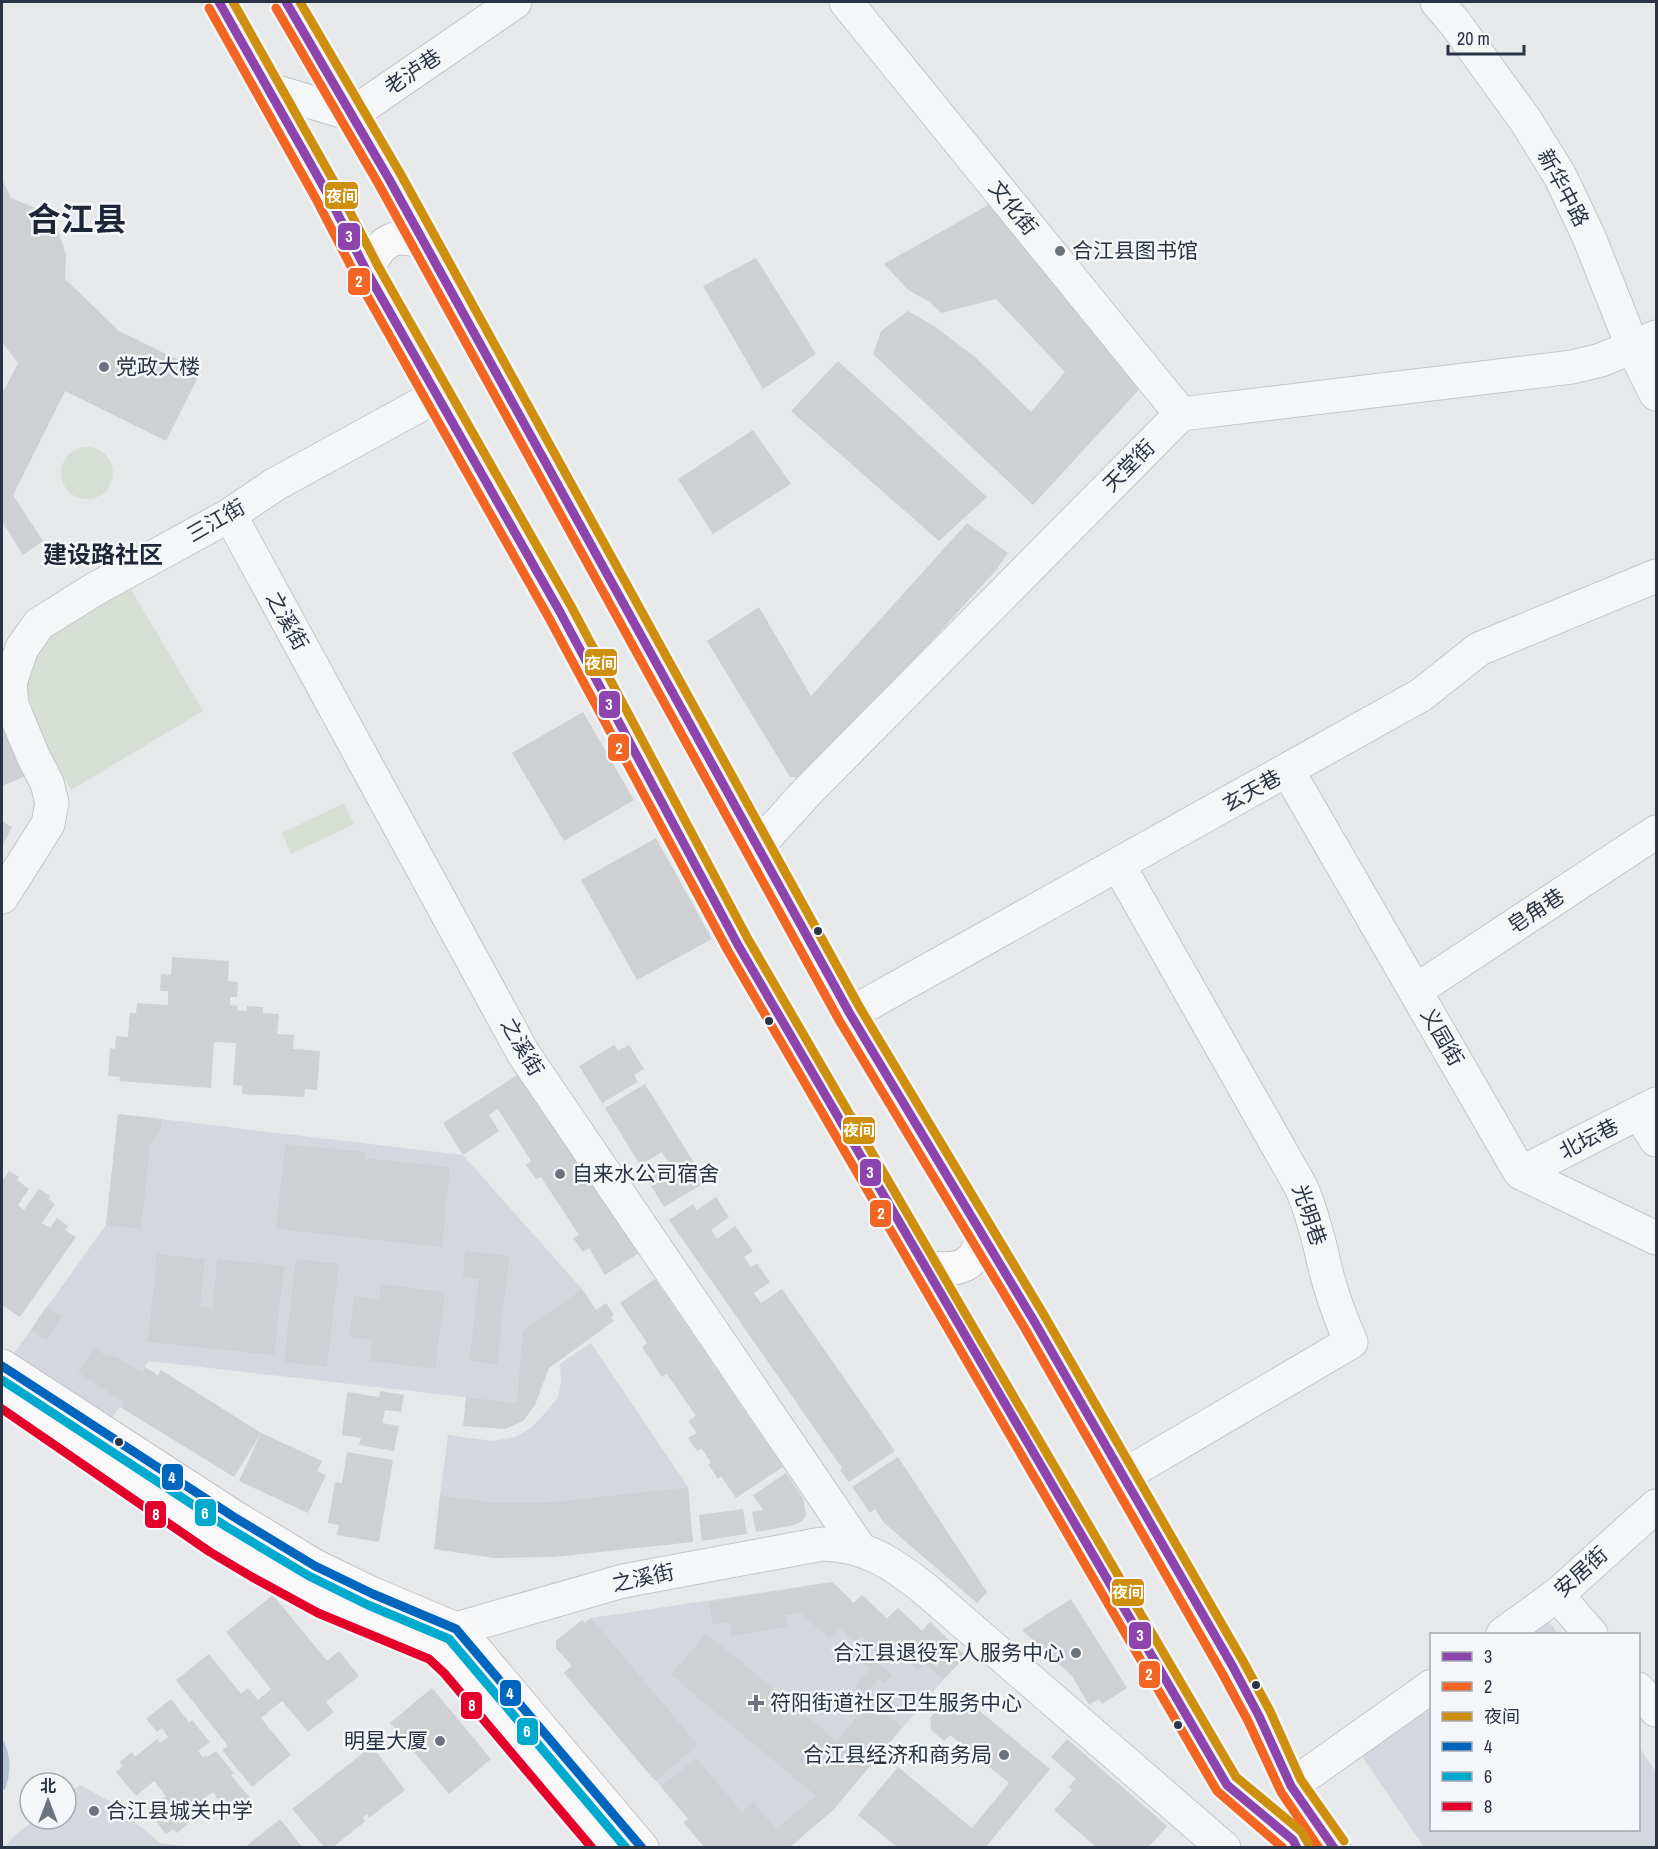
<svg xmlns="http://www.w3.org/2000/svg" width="1658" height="1849" font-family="'Archivo Narrow','Noto Sans SC',sans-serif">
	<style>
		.built { fill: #d4d7dd }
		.green { fill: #d6ded6 }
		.water { fill: #b4c4d5 }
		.building { fill: #ced0d3 }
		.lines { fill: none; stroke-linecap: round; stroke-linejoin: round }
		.minor-casing { stroke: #c4c6c8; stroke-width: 35 }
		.major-casing { stroke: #c2c5c8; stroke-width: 35 }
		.minor { stroke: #f5f6f7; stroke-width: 33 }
		.major { stroke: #f8f8f8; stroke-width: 33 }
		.bus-1-casing { stroke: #f4f6f9; stroke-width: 14 }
		.bus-2-casing { stroke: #f4f6f9; stroke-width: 14 }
		.bus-3-casing { stroke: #f4f6f9; stroke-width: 14 }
		.bus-4-casing { stroke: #f4f6f9; stroke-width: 14 }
		.bus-5-casing { stroke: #f4f6f9; stroke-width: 14 }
		.bus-6-casing { stroke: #f4f6f9; stroke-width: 14 }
		.bus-1 { stroke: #8e44ad; stroke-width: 9 }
		.bus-2 { stroke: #f26522; stroke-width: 9 }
		.bus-3 { stroke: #ce8f0e; stroke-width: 9 }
		.bus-4 { stroke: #0065bd; stroke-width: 9 }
		.bus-5 { stroke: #00a9ce; stroke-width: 9 }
		.bus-6 { stroke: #e4002b; stroke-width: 9 }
		.poi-dot { fill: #6c737f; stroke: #f4f6f9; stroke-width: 2 }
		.bus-dot { fill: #2b3445; stroke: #f4f6f9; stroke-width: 2 }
		.labels { text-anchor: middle; stroke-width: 5; stroke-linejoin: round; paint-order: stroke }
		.street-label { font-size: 21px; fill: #2b3445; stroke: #f4f6f9 }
		.poi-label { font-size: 21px; fill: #2b3445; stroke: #f4f6f9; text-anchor: start }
		.quarter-label { font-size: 24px; font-weight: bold; fill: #1d2536; stroke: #f4f6f9 }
		.town-label { font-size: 33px; font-weight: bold; fill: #1d2536; stroke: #f4f6f9 }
		.line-badge { stroke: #f4f6f9; stroke-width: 2 }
		.badge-label { font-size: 16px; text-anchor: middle; font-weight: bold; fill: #fff }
	</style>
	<rect width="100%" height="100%" fill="#e6e8ea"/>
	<path class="built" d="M 118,1114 L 463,1155 L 582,1289 L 522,1331 L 517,1403 L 149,1361 L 110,1422 L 12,1356 L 106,1225 Z
		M 591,1343 L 688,1487 L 550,1502 L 497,1503 L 440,1495 L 448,1435 L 493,1441 L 516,1437 L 532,1427 L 548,1410 L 558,1397 L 561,1383 L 560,1364 Z
		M 832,1582 L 853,1603 L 862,1595 L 887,1618 L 898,1608 L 922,1631 L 930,1622 L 966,1656 L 943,1680 L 833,1810 L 789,1847 L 705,1848 L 684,1823 L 688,1818 L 564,1673 L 572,1666 L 556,1648 L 556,1641 L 582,1620 L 585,1623 L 591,1618 Z
		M 1549,1621 L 1558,1634 L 1530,1634 Z
		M 1431,1705 L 1432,1830 L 1638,1830 L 1639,1747 L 1656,1772 L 1656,1847 L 1424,1847 L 1361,1755 Z
		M 80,1785 L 111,1802 L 160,1843 L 192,1847 L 5,1847 L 13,1837 L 35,1819 L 66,1819 L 66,1795 Z"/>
	<path class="green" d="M61 473a26 26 0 1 1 52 0a26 26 0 1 1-52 0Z
		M 129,586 L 203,711 L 71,790 L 35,728 L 29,706 L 27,686 L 30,667 L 46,637 Z
		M 344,803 L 354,824 L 291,854 L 282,833 Z"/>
	<path class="water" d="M 4,1741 C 11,1758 11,1772 5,1790 L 2,1788 L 2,1743 Z"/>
	<path class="building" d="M 2,179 L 11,198 L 35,208 L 57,227 L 66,255 L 65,279 L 119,331 L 201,371 L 166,441 L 65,391 L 13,495 L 43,541 L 23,555 L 2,521 L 2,394 L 18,363 L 2,342 Z
		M 997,200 L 1146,382 L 1033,505 L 873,354 L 881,331 L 908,311 L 934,326 L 975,357 L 1031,412 L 1065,372 L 996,299 L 941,313 L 930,302 L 908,290 L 884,264 Z
		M 756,258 L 816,354 L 763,389 L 703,286 Z
		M 838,361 L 987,497 L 939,541 L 791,411 Z
		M 753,430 L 791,484 L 713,534 L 678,479 Z
		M 967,523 L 1008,553 L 997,569 L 807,778 L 790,777 L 707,641 L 759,607 L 811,696 Z
		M 2,703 L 35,772 L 2,786 Z
		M 583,712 L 634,800 L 564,841 L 512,753 Z
		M 2,821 L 12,827 L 2,847 Z
		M 656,838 L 712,939 L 637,980 L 581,880 Z
		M 172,957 L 229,961 L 228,981 L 238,982 L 237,997 L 230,997 L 230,1005 L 238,1006 L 237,1010 L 247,1011 L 247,1006 L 263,1007 L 263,1013 L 279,1014 L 277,1034 L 294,1035 L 293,1049 L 320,1051 L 317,1090 L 305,1089 L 304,1097 L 242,1094 L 242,1086 L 233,1085 L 236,1043 L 214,1042 L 211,1088 L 119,1081 L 120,1077 L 108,1076 L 110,1048 L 115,1049 L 116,1036 L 128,1037 L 130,1013 L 136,1013 L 137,1003 L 168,1005 L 168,991 L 160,991 L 161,974 L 171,975 Z
		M 614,1045 L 618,1051 L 629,1045 L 644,1069 L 634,1075 L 638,1082 L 602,1103 L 579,1066 Z
		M 522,1072 L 639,1253 L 605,1275 L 589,1248 L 583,1252 L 573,1238 L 579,1235 L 541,1177 L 536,1179 L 526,1165 L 531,1161 L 498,1109 L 489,1115 L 499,1131 L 463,1155 L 443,1123 Z
		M 645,1084 L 706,1182 L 664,1207 L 647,1179 L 670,1165 L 662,1152 L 640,1165 L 605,1108 Z
		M 118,1114 L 162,1119 L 161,1130 L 153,1141 L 150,1147 L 141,1229 L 106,1225 Z
		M 285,1144 L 366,1152 L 365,1158 L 450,1167 L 442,1247 L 276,1229 Z
		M 9,1171 L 19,1177 L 17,1180 L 29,1189 L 18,1205 L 24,1210 L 39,1189 L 50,1196 L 48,1199 L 55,1204 L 42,1223 L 50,1228 L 57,1218 L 68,1226 L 65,1230 L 76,1237 L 20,1317 L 2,1305 L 2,1182 Z
		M 716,1197 L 729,1217 L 711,1230 L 717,1239 L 735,1226 L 753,1251 L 744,1257 L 751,1267 L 757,1264 L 770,1282 L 754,1293 L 761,1303 L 782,1289 L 895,1451 L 849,1482 L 840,1470 L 842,1468 L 669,1220 L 693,1204 L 697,1210 Z
		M 465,1251 L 509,1256 L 497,1364 L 469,1361 L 479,1279 L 463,1277 Z
		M 157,1254 L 205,1259 L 200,1306 L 213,1308 L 217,1259 L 284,1266 L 274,1355 L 148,1342 Z
		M 296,1259 L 339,1264 L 327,1367 L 284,1362 Z
		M 655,1279 L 783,1467 L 736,1498 L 721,1476 L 718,1479 L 708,1464 L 711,1463 L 702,1449 L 697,1451 L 688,1438 L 697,1433 L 688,1421 L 696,1416 L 667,1374 L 662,1377 L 642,1347 L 647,1343 L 620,1303 Z
		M 381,1284 L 445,1292 L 435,1369 L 370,1361 L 372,1340 L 349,1337 L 354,1296 L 379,1299 Z
		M 582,1289 L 596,1310 L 606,1303 L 614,1315 L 611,1317 L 614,1321 L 549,1368 L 535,1405 L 523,1421 L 505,1429 L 463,1426 L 466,1397 L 517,1403 L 522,1331 Z
		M 46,1307 L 62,1317 L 46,1340 L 31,1330 Z
		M 94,1348 L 108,1357 L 115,1356 L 142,1372 L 145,1367 L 158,1375 L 161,1370 L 261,1433 L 322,1461 L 317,1471 L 326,1475 L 308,1513 L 239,1481 L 261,1433 L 234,1477 L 120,1407 L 123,1402 L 78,1372 Z
		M 380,1391 L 404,1395 L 401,1412 L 385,1410 L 382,1423 L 399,1426 L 394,1451 L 359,1445 L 361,1438 L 342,1435 L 347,1392 L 379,1397 Z
		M 347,1452 L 393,1460 L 379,1542 L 337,1535 L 339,1525 L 328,1523 L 335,1482 L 342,1483 Z
		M 898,1457 L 987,1592 L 977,1603 L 884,1523 L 875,1509 L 870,1513 L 852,1487 Z
		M 786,1473 L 803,1498 L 806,1515 L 802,1521 L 794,1525 L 756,1532 L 752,1512 L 763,1510 L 753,1495 Z
		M 688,1487 L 693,1542 L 554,1557 L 494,1558 L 434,1549 L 440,1495 L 497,1503 L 550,1502 Z
		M 743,1509 L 747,1534 L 702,1541 L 699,1515 Z
		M 832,1582 L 854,1603 L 862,1595 L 887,1619 L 898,1608 L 922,1631 L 930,1622 L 966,1656 L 943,1680 L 925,1664 L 918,1671 L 902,1655 L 899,1659 L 888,1648 L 882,1655 L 861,1636 L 855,1642 L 840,1628 L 829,1639 L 801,1613 L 785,1615 L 787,1627 L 731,1636 L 729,1622 L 713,1625 L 709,1602 Z
		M 273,1595 L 327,1661 L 339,1651 L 359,1676 L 326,1702 L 334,1712 L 308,1732 L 282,1701 L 261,1718 L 291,1755 L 252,1787 L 222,1750 L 228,1746 L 176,1680 L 209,1654 L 241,1694 L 248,1688 L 258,1700 L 271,1689 L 226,1632 Z
		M 1071,1599 L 1127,1688 L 1102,1704 L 1099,1699 L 1089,1705 L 1072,1676 L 1022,1630 Z
		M 591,1618 L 698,1745 L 655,1781 L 564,1673 L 572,1666 L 556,1648 L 556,1641 L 582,1620 L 585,1623 Z
		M 706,1633 L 837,1741 L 870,1701 L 902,1727 L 833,1810 L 789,1848 L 705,1848 L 684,1823 L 688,1819 L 661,1787 L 696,1758 L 742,1812 L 753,1802 L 776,1829 L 816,1796 L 671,1675 Z
		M 865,1650 L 892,1675 L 884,1683 L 880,1678 L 865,1694 L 855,1686 L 870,1669 L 858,1658 Z
		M 432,1688 L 491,1759 L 449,1794 L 390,1723 Z
		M 959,1694 L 1050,1769 L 985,1848 L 898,1848 L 858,1815 L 898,1767 L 972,1828 L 1009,1783 L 950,1735 L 944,1741 L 931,1730 L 930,1718 L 948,1696 Z
		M 171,1699 L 189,1722 L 192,1720 L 210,1742 L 198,1751 L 203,1757 L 206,1755 L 207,1757 L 216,1751 L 234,1773 L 231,1775 L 250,1798 L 225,1818 L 214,1804 L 219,1801 L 213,1792 L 204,1798 L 207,1802 L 186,1819 L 189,1823 L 177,1833 L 173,1829 L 166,1834 L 147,1810 L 166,1796 L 154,1781 L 136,1796 L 116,1772 L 123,1766 L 120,1762 L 132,1752 L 135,1757 L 157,1739 L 160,1743 L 168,1737 L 162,1728 L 157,1732 L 146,1719 Z
		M 1067,1739 L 1167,1826 L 1148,1848 L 1097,1848 L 1054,1810 L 1072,1790 L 1068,1787 L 1076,1779 L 1051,1757 Z
		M 372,1746 L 405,1790 L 369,1818 L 367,1814 L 362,1818 L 365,1820 L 363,1823 L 332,1848 L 325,1848 L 292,1809 Z
		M 280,1819 L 303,1848 L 244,1848 Z"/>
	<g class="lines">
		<g class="minor-casing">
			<path id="minor" d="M 846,2 L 1181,414
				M 1437,2 L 1455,23 L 1526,121 L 1560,176 L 1589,237 L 1633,348 L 1656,394
				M 270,90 L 352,114 L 515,2
				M 230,515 L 523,1053 L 860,1549
				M 1288,771 L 1518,1169 L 1521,1173 L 1656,1238
				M 757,847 L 806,793 L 1181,414 L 1572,367 L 1601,360 L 1656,337
				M 1119,866 L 1301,1187 C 1312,1212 1318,1236 1324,1263 C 1330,1290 1340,1317 1351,1342 L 1123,1476
				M 2,897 L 48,824 L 52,803 L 47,783 L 33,756 L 12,705 L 10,683 L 22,648 L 39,624 L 95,589 L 230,515 L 274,485 L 438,395
				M 1415,991 L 1656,832
				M 850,1014 L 1421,695 L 1479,649 L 1656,576
				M 1639,1113 L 1656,1140
				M 1521,1173 L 1656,1104
				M 1557,1595 L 1591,1634
				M 1503,1634 L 1557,1595 L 1656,1506
				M 437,1648 L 456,1629 L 623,1581 L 822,1544 C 866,1545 892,1563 925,1589 L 1224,1848
				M 1638,1689 L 1656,1710
				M 1291,1786 L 1432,1686"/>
		</g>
		<g class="major-casing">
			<path id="major" d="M 219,2 L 327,193 L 367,272 L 560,612 L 738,945 L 977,1357 L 1227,1785 L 1293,1840 L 1297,1848
				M 286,2 L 389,179 L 850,1014 L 1034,1321 L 1233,1667 L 1259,1716 L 1291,1786 L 1334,1848
				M 367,272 C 378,243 394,229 425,244
				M 926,1267 C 956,1272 978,1268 982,1234
				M 2,1366 L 234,1517 L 315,1566 L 373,1594 L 456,1629 L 466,1639 L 642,1848
				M 2,1395 L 217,1542 L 258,1567 L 323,1602 L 436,1649 L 453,1665 L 608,1848"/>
		</g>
		<use href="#minor" class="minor"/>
		<use href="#major" class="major"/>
		<g class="bus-1-casing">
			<path id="bus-1" d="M 219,2 L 327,193 L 367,272 L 560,612 L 738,945 L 1227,1785 L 1293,1840 L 1297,1848
				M 286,2 L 389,179 L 850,1014 L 1034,1321 L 1233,1667 L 1259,1716 L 1291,1786 L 1334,1848"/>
		</g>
		<g class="bus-2-casing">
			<path id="bus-2" d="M 209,8 L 316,199 L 357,278 L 549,618 L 728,951 L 1217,1791 L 1283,1848
				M 276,8 L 379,185 L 839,1020 L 1024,1327 L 1222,1673 L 1248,1721 L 1281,1792 L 1319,1848"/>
		</g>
		<g class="bus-3-casing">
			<path id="bus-3" d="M 233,2 L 337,187 L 378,266 L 571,606 L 748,939 L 987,1351 L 1236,1777 L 1301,1831 L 1308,1843
				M 300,2 L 400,173 L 860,1008 L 1044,1315 L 1243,1661 L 1270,1711 L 1301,1780 L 1344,1841"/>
		</g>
		<g class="bus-4-casing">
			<path id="bus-4" d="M 2,1366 L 234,1517 L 315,1566 L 373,1594 L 456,1629 L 642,1848"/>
		</g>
		<g class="bus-5-casing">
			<path id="bus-5" d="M 2,1380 L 227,1527 L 309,1576 L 368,1605 L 449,1639 L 626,1848"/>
		</g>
		<g class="bus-6-casing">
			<path id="bus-6" d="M 2,1409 L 210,1552 L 252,1577 L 318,1613 L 429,1659 L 444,1673 L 592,1848"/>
		</g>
		<use href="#bus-1" class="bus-1"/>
		<use href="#bus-2" class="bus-2"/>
		<use href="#bus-3" class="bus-3"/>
		<use href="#bus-4" class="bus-4"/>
		<use href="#bus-5" class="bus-5"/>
		<use href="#bus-6" class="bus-6"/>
	</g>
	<g class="poi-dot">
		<circle cx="1060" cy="251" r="6"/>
		<circle cx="104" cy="367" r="6"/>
		<circle cx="560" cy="1174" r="6"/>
		<circle cx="1076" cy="1653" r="6"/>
		<path d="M753 1694h6v6h6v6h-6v6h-6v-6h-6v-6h6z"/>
		<circle cx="440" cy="1741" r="6"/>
		<circle cx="1004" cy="1755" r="6"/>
		<circle cx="94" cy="1811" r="6"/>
	</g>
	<g class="bus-dot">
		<circle cx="818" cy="931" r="5"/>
		<circle cx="769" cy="1021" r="5"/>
		<circle cx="119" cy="1442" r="5"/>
		<circle cx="1256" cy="1685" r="5"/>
		<circle cx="1178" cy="1725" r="5"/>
	</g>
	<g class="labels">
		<g class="street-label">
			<text transform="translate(413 72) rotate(-34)" y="7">老泸巷</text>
			<text transform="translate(1563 188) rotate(62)" y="7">新华中路</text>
			<text transform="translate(1013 208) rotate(51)" y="7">文化街</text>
			<text transform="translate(1129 466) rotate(-45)" y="7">天堂街</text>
			<text transform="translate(216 521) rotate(-30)" y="7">三江街</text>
			<text transform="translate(287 621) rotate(61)" y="7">之溪街</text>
			<text transform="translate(1252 791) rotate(-29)" y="7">玄天巷</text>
			<text transform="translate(1536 911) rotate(-33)" y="7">皂角巷</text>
			<text transform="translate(1442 1037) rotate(60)" y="7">义园街</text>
			<text transform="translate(522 1047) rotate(60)" y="7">之溪街</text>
			<text transform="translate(1589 1139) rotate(-27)" y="7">北坛巷</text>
			<text transform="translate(1309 1215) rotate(71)" y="7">光明巷</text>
			<text transform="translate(1581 1572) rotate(-42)" y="7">安居街</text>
			<text transform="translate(643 1578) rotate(-12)" y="7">之溪街</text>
		</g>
		<g class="poi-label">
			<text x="1072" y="258">合江县图书馆</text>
			<text x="116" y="374">党政大楼</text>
			<text x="572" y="1181">自来水公司宿舍</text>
			<text x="1064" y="1660" text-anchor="end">合江县退役军人服务中心</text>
			<text x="770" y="1710">符阳街道社区卫生服务中心</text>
			<text x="428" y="1748" text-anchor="end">明星大厦</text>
			<text x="992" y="1762" text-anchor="end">合江县经济和商务局</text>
			<text x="106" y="1818">合江县城关中学</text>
		</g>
		<g class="quarter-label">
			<text x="103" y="563">建设路社区</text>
		</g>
		<g class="town-label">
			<text x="77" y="231">合江县</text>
		</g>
	</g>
	<g class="line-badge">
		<rect x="324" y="181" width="35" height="29" rx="6" fill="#ce8f0e"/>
		<rect x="337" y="222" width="24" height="29" rx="6" fill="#8e44ad"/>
		<rect x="347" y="267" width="24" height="29" rx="6" fill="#f26522"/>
		<rect x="584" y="648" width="34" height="29" rx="6" fill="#ce8f0e"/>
		<rect x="598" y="690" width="23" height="29" rx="6" fill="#8e44ad"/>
		<rect x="607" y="733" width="23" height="29" rx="6" fill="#f26522"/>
		<rect x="842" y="1116" width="34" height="29" rx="6" fill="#ce8f0e"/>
		<rect x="859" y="1158" width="23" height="29" rx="6" fill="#8e44ad"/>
		<rect x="869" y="1199" width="23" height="29" rx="6" fill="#f26522"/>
		<rect x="161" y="1463" width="23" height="28" rx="6" fill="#0065bd"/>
		<rect x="194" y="1498" width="23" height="29" rx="6" fill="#00a9ce"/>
		<rect x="144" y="1500" width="23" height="29" rx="6" fill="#e4002b"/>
		<rect x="1111" y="1578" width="34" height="29" rx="6" fill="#ce8f0e"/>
		<rect x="1128" y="1621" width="24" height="29" rx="6" fill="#8e44ad"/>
		<rect x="1138" y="1660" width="23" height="29" rx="6" fill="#f26522"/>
		<rect x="499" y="1679" width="23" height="28" rx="6" fill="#0065bd"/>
		<rect x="460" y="1691" width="23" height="29" rx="6" fill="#e4002b"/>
		<rect x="516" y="1717" width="23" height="29" rx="6" fill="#00a9ce"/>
	</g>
	<g class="badge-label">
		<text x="342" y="202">夜间</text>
		<text x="349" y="242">3</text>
		<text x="359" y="287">2</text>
		<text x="601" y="669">夜间</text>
		<text x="609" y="710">3</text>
		<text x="619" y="754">2</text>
		<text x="859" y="1136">夜间</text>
		<text x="870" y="1178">3</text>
		<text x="881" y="1219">2</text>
		<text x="172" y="1483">4</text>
		<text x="205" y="1519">6</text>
		<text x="156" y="1520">8</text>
		<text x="1128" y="1598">夜间</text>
		<text x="1140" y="1641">3</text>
		<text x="1149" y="1680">2</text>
		<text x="510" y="1699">4</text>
		<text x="472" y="1711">8</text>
		<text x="527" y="1737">6</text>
	</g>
	<rect width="1658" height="1849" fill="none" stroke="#2b3445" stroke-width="6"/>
	<rect x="1430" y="1633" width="210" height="198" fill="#f4f6f9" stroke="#a4a8b1" stroke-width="1.5"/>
	<rect x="1442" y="1652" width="30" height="9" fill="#8e44ad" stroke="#a4a8b1" stroke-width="1.5"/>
	<text x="1484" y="1663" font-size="18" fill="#2b3445">3</text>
	<rect x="1442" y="1682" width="30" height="9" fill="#f26522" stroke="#a4a8b1" stroke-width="1.5"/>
	<text x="1484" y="1693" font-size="18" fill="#2b3445">2</text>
	<rect x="1442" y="1712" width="30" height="9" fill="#ce8f0e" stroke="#a4a8b1" stroke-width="1.5"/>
	<text x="1484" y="1723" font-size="18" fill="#2b3445">夜间</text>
	<rect x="1442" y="1742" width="30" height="9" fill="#0065bd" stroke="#a4a8b1" stroke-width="1.5"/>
	<text x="1484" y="1753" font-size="18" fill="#2b3445">4</text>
	<rect x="1442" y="1772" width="30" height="9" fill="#00a9ce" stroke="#a4a8b1" stroke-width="1.5"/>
	<text x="1484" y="1783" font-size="18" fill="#2b3445">6</text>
	<rect x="1442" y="1802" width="30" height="9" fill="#e4002b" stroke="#a4a8b1" stroke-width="1.5"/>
	<text x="1484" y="1813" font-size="18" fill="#2b3445">8</text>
	<g transform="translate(48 1801)"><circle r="28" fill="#f4f6f9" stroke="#a4a8b1" stroke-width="1.5"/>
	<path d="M0-4.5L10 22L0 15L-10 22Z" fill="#6c737f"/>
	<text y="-9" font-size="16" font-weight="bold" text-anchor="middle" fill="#2b3445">北</text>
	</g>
	<path d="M1448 45v9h76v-9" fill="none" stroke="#2b3445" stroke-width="3"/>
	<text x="1457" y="45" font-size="18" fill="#2b3445" stroke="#f4f6f9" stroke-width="4.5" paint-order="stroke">20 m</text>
</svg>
